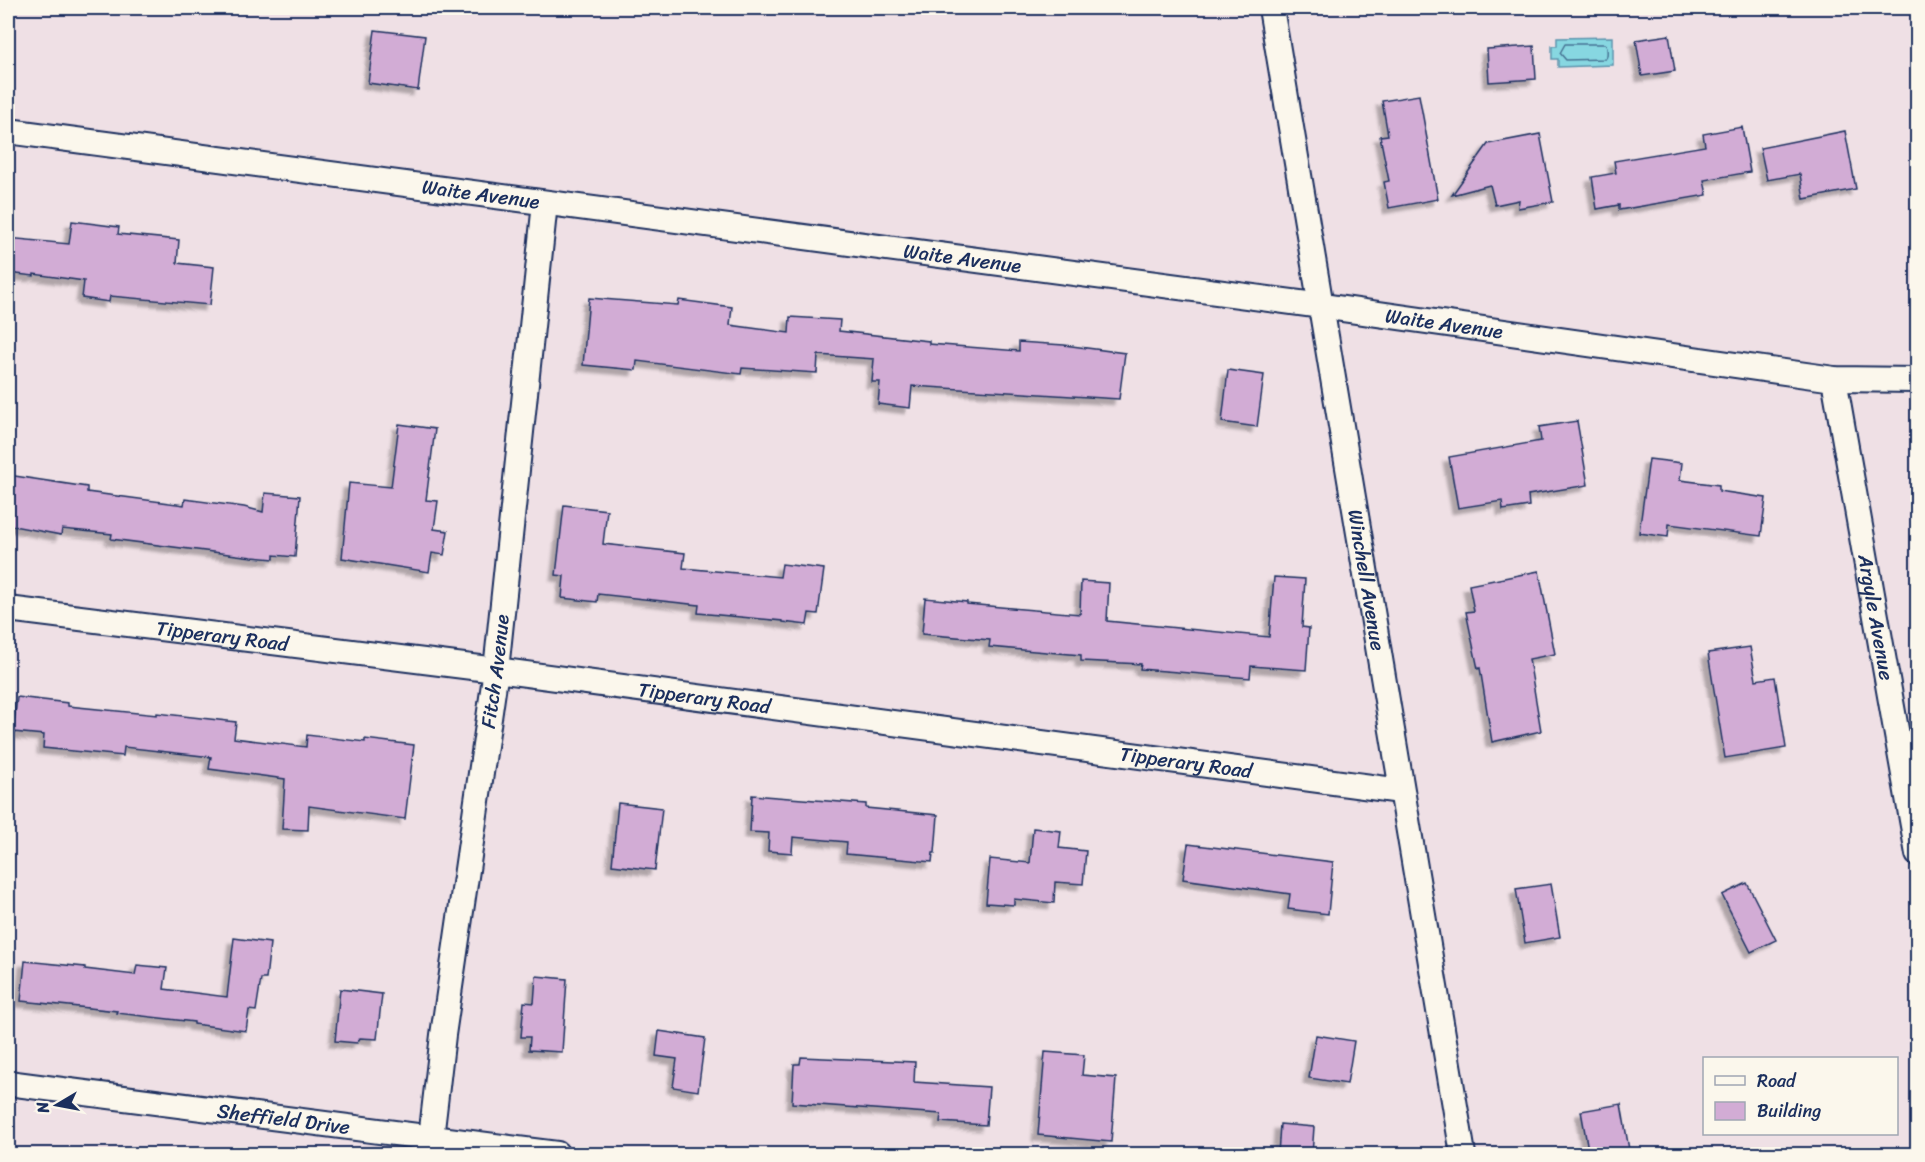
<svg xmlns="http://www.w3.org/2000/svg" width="1925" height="1162" font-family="Sriracha,sans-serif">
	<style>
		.water { fill: #87d7e1; stroke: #5c94ad; stroke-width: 1.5 }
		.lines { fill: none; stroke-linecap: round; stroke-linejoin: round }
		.shore { stroke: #467292; stroke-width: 1.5 }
		.building { fill: #d2acd5; stroke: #1b2f5e; stroke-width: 1.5; filter: url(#shadow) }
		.minor-casing { stroke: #1b2f5e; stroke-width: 28 }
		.minor { stroke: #fbf7ec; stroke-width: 24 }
		.labels { text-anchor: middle; stroke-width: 5; stroke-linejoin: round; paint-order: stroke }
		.street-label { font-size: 20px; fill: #1b2f5e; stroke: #fbf7ec }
	</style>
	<defs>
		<filter id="shadow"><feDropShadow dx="-5.5" dy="5.5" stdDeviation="1.5" flood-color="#0004"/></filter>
	</defs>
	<rect width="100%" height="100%" fill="#efe0e5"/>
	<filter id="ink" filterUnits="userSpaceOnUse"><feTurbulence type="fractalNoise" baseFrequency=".0167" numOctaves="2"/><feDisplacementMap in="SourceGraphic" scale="12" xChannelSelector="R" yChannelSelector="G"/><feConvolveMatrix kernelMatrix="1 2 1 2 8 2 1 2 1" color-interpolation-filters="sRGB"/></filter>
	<g filter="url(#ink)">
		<path class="water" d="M 1613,37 L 1613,65 L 1558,67 L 1558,59 L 1552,59 L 1552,46 L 1557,46 L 1557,38 Z"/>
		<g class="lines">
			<path class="shore" d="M 1605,44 C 1608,47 1608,57 1605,59 L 1566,60 L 1560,53 L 1565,44 Z"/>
		</g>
		<path class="building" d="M 375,30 L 425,36 L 418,90 L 368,83 Z
			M 1669,35 L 1675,71 L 1642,76 L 1636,40 Z
			M 1534,46 L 1536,79 L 1489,82 L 1487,49 Z
			M 1419,95 L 1438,199 L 1389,208 L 1384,182 L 1389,181 L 1380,136 L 1388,135 L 1382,101 Z
			M 1742,127 L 1750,172 L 1704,180 L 1707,195 L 1619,210 L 1619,205 L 1597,209 L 1592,177 L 1616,173 L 1614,161 L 1705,146 L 1703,134 Z
			M 1845,131 L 1856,189 L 1804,199 L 1800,174 L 1767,180 L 1760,148 Z
			M 1540,134 L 1553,202 L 1518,208 L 1519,200 L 1495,205 L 1490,185 L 1452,195 L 1488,144 Z
			M 72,221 L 119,227 L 118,234 L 179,240 L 177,263 L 214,267 L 210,305 L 110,296 L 109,302 L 82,298 L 84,281 L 34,274 L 34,276 L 8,273 L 8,238 L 69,244 Z
			M 589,298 L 678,305 L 679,300 L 732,307 L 730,325 L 789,333 L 790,317 L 840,320 L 839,331 L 929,341 L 929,344 L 1019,351 L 1019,342 L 1064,345 L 1125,353 L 1119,399 L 912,386 L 910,408 L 878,404 L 880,382 L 872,382 L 874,359 L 818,355 L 817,373 L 742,368 L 741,374 L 637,361 L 636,370 L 583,365 Z
			M 1228,370 L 1264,375 L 1257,427 L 1222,422 Z
			M 1577,421 L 1588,485 L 1528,495 L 1529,506 L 1503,510 L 1502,501 L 1458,508 L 1449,457 L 1541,441 L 1539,427 Z
			M 399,424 L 435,429 L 426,500 L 438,501 L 434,529 L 448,531 L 444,555 L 432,553 L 429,572 L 342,558 L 349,483 L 391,487 Z
			M 1649,459 L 1682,463 L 1680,480 L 1719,485 L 1719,491 L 1766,498 L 1761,536 L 1669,524 L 1668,537 L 1639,533 Z
			M 8,475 L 87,487 L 87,492 L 184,505 L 185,499 L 244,507 L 263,512 L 265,493 L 300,496 L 295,557 L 274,555 L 274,559 L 252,557 L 111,539 L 112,534 L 62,529 L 61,535 L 8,525 Z
			M 564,505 L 607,510 L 603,544 L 685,553 L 683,568 L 780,577 L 782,564 L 824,569 L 818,614 L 809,613 L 807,625 L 783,622 L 783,621 L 698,613 L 699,605 L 598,594 L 597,602 L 562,598 L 564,576 L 556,575 Z
			M 1539,571 L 1555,654 L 1529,659 L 1541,731 L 1492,742 L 1480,668 L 1478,669 L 1466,612 L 1474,611 L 1469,585 Z
			M 1274,577 L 1305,579 L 1302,627 L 1309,628 L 1306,670 L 1251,666 L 1250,678 L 1165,671 L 1140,669 L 1141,664 L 1081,661 L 1081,655 L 989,647 L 990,640 L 922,634 L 925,598 L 967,602 L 967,604 L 1080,614 L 1081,581 L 1109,583 L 1107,621 L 1269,637 Z
			M 1750,647 L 1756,680 L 1775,677 L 1786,748 L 1725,758 L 1708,653 Z
			M 17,697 L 68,703 L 68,706 L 157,715 L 157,713 L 236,722 L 234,738 L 306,747 L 307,735 L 365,742 L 365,739 L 414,745 L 405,819 L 309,806 L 308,830 L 282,829 L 285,779 L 209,769 L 211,757 L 124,747 L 123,756 L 43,748 L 44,735 L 13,732 Z
			M 752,795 L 866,804 L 866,808 L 938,815 L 935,853 L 933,853 L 932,862 L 846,854 L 847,842 L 793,837 L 792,853 L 768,851 L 769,833 L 750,832 Z
			M 618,803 L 662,808 L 655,870 L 612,865 Z
			M 1033,828 L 1061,831 L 1059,848 L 1086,851 L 1083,884 L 1055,882 L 1054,903 L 1014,899 L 1014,905 L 986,903 L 990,859 L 1030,863 Z
			M 1188,844 L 1333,862 L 1328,914 L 1288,909 L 1290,894 L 1183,879 Z
			M 1747,883 L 1776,940 L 1751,952 L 1722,895 Z
			M 1551,884 L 1560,937 L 1525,943 L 1516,889 Z
			M 234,938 L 270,943 L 266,979 L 261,979 L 256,1011 L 249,1010 L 246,1031 L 194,1024 L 194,1022 L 116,1013 L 117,1011 L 21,1001 L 25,961 L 85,967 L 85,969 L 135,975 L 137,965 L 167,968 L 164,989 L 227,997 Z
			M 536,976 L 567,979 L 562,1052 L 529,1050 L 530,1037 L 521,1037 L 524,1002 L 534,1003 Z
			M 340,989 L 382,994 L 377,1039 L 360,1038 L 357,1043 L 335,1041 Z
			M 659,1031 L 705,1038 L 698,1091 L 673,1087 L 677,1059 L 656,1056 Z
			M 1316,1035 L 1354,1041 L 1347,1084 L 1309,1078 Z
			M 1045,1052 L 1084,1055 L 1082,1075 L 1116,1078 L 1111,1142 L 1038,1135 Z
			M 801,1057 L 915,1062 L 914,1082 L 989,1087 L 986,1125 L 940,1122 L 941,1114 L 792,1103 L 794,1064 L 800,1064 Z
			M 1621,1104 L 1630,1155 L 1589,1155 L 1581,1111 Z
			M 1280,1124 L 1314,1127 L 1312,1155 L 1278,1155 Z"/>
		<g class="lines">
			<g class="minor-casing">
				<g id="minor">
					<path id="s1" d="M 1271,8 L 1463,1154"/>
					<path id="s2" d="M 8,131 L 1322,306 L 1834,379 L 1918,380"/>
					<path id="s3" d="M 1834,379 L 1918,854"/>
					<path id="s4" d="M 8,609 L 496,670 L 1401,791"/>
					<path id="s5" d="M 8,1083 L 557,1154"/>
					<path id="s6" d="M 431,1138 L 443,1035 L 496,670 L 545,203"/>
				</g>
			</g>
			<use href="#minor" class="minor"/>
		</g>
	</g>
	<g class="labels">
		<g class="street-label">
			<text dy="7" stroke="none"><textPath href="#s2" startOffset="477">Waite Avenue</textPath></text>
			<text dy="7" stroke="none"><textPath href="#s2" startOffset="963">Waite Avenue</textPath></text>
			<text dy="7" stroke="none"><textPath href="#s2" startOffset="1449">Waite Avenue</textPath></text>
			<text dy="7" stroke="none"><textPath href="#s1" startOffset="580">Winchell Avenue</textPath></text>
			<text dy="7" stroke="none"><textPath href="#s3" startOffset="242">Argyle Avenue</textPath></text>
			<text dy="7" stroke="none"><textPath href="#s4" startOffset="216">Tipperary Road</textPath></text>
			<text dy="7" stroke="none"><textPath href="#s6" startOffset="471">Fitch Avenue</textPath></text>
			<text dy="7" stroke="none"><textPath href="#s4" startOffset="702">Tipperary Road</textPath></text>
			<text dy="7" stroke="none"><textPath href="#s4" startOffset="1188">Tipperary Road</textPath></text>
			<text dy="7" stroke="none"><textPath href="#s5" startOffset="278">Sheffield Drive</textPath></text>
		</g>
	</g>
	<rect width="1925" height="1162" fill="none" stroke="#fbf7ec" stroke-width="30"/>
	<rect x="15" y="15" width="1895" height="1132" fill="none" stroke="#1b2f5e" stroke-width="2" filter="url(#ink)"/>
	<rect x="1703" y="1057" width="195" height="78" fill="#fbf7ec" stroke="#a1a7b3" stroke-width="1.5"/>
	<rect x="1715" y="1076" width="30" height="9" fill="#fbf7ec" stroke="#a1a7b3" stroke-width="1.5"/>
	<text x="1757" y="1087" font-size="18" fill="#1b2f5e">Road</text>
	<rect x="1715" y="1102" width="30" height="18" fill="#d2acd5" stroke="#a1a7b3" stroke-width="1.5"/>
	<text x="1757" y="1117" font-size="18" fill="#1b2f5e">Building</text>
	<g transform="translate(57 1105) rotate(260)" stroke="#fbf7ec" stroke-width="4.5" paint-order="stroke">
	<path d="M0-4.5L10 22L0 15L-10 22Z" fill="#1b2f5e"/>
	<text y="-9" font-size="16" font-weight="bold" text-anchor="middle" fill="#1b2f5e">N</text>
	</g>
</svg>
